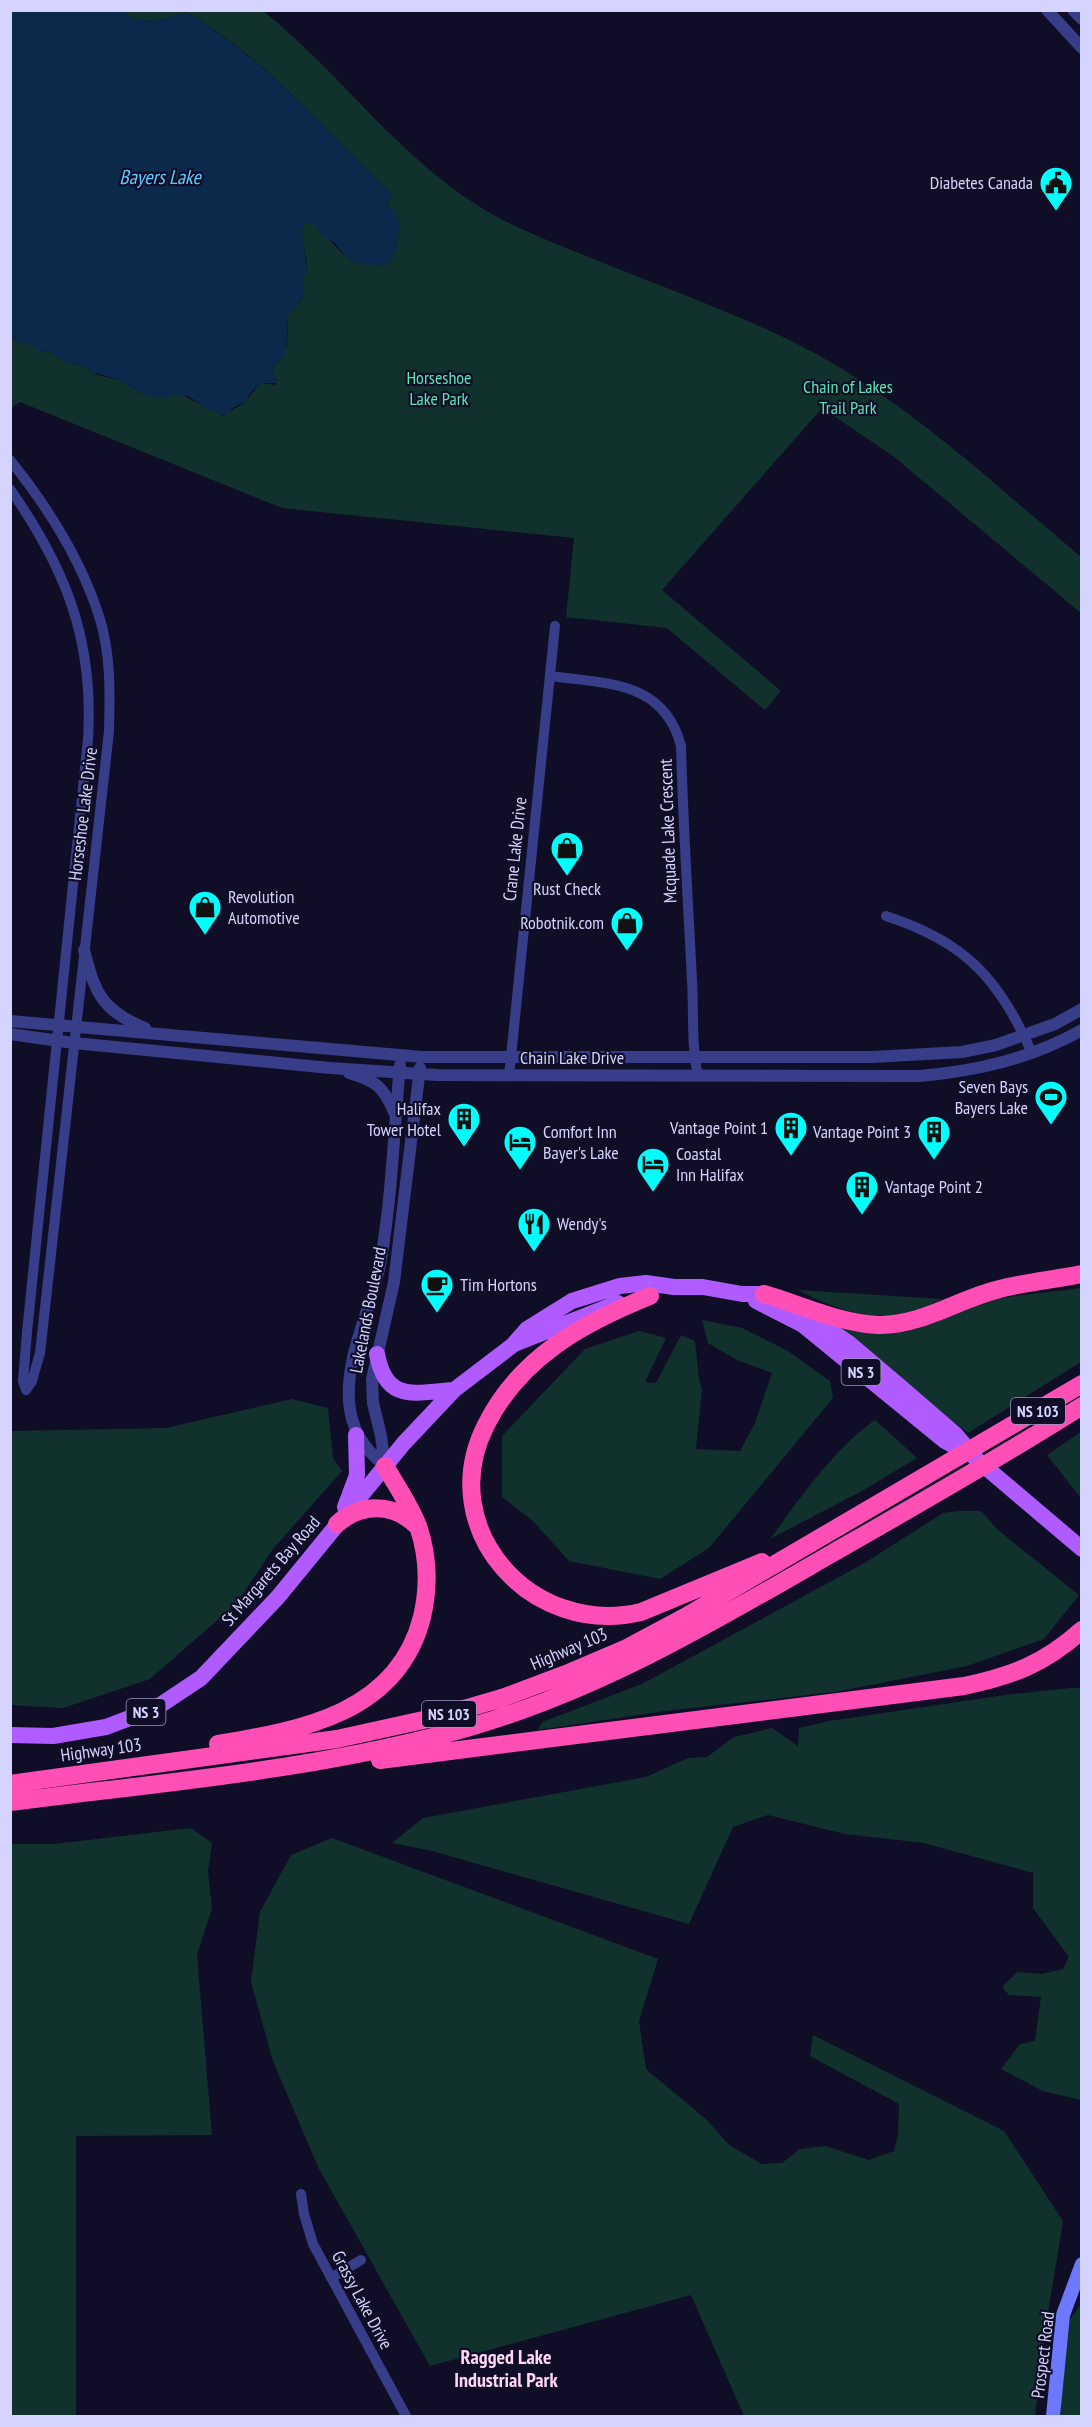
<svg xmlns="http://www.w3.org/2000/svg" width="1092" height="2427" font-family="'PT Sans Narrow',sans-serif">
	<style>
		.green { fill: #11312d }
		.water { fill: #0a294b }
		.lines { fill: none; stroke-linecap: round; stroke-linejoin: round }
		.minor { stroke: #373d88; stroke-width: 10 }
		.tertiary { stroke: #373d88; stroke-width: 12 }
		.secondary { stroke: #6b78ff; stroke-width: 14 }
		.primary { stroke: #af5bff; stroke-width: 16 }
		.motorway { stroke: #ff4fb7; stroke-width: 18 }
		.labels { text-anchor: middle; stroke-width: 4.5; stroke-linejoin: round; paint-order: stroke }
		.shield { fill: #100e27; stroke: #9999be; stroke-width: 1.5 }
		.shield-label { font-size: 16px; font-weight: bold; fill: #d4d4ff }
		.poi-label { font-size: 18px; fill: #d4d4ff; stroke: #100e27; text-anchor: end }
		.park-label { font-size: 18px; fill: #5ae5b3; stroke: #100e27 }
		.street-label { font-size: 18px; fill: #d4d4ff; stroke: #100e27 }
		.water-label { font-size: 20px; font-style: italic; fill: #62c8ff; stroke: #100e27 }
		.neighbourhood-label { font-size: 20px; font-weight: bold; fill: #ffd6f5; stroke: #100e27 }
	</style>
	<rect width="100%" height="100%" fill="#100e27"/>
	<path class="green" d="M 123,11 L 263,11 C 338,71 395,153 477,205 C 511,227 549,241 586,256 C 652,283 720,307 785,338 C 896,391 987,478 1081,557 L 1081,613 L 893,456 L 822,408 L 662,590 L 781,691 L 765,710 L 667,628 L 566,617 L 574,538 L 282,508 L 20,402 L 11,408 L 10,334 L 18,342 L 33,345 L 42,352 L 49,351 L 67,363 L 85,366 L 93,374 L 120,380 L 143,394 L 157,397 L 165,398 L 174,394 L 180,394 L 224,416 C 231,408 239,408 245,402 C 250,396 255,389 261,383 L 275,385 L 277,381 L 272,368 L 283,357 L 287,347 L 288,315 C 300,300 308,301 302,279 C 315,264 296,241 304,223 L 313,223 C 324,232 338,252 350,259 C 362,266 368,261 377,265 L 396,251 L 399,228 L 392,214 L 393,209 L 388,206 L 387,200 L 394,197 C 327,133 267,58 186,12 C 167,19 139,28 123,11 Z
		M 1081,1288 L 1081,1362 L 968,1433 L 906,1385 L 836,1325 L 915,1329 L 935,1323 L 984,1300 Z
		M 798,1290 L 942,1299 C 886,1327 851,1317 798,1290 Z
		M 702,1320 L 742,1328 L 788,1351 L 830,1381 L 833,1398 L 709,1548 L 660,1579 L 569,1561 L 533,1521 L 502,1497 L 502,1436 L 585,1349 L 639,1331 L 666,1338 L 645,1382 L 656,1383 L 681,1335 L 695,1341 L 699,1379 L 702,1389 L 696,1449 L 740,1451 L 755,1423 L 772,1373 L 737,1360 L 708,1343 Z
		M 292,1399 L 328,1408 L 333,1458 L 342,1471 L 273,1549 L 237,1603 L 150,1679 L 63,1708 L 11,1705 L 11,1431 L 166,1428 Z
		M 875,1420 L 917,1458 L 862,1491 L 770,1539 C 799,1500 835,1447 875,1420 Z
		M 1081,1432 L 1081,1498 L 1047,1455 Z
		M 958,1511 L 981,1511 L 998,1530 L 1079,1595 L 1044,1639 L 967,1666 L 835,1692 L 665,1711 L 538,1730 L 542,1722 L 642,1684 L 863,1564 L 943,1513 Z
		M 1071,1688 L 1082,1688 L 1081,2100 L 1043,2091 L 1001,2069 L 1020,2044 L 1035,2041 L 1041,1997 L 1009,1995 L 1002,1987 L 1017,1972 L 1042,1974 L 1063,1969 L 1069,1957 L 1033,1908 L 1033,1873 L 924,1843 L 845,1834 L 768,1815 L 733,1827 L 689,1924 L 432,1851 L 392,1843 L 423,1818 L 646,1777 L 688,1758 L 707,1757 L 734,1737 L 772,1728 L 798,1746 L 799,1728 L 829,1721 L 1005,1695 Z
		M 191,1828 L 212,1843 L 208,1871 L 212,1908 L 197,1955 L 212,2135 L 76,2136 L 76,2416 L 11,2416 L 11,1844 L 54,1844 Z
		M 332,1838 L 658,1959 L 639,2021 L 646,2069 L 707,2120 L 729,2145 L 762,2164 L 782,2163 L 800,2149 L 825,2146 L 869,2160 L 894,2151 L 898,2135 L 899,2104 L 810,2056 L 813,2035 L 1004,2131 L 1063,2221 L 1047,2319 L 1035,2416 L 744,2416 L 691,2295 L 430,2366 L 318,2167 L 273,2061 L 251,1982 L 260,1912 L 291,1855 Z
		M 1081,2304 L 1081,2416 L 1061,2416 L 1061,2331 Z"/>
	<path class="water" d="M 95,10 L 123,11 C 139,28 167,19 186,12 C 267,59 327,133 394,197 L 387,200 L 388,206 L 393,208 L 393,215 L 397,215 L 400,226 L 396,252 L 393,253 L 391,261 L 381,266 C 370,264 360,265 350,259 C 344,256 339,247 333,242 C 331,240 328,239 325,237 C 316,232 318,219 304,224 L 302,232 L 307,272 L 302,279 C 309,300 299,301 288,315 L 286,354 L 272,368 L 277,383 L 261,383 L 252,391 L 245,402 L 231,409 L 226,416 L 210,410 L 188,396 L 174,394 L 165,398 L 159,398 L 143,394 L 120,380 L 100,374 L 93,374 L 85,366 L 67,363 L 49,351 L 40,352 L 33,345 L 18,342 L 11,334 L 11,11 Z"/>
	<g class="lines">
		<path class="minor" d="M 10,460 C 47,506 81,560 99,616 C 111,653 110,693 109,731 L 40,1353 L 32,1381 L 26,1390
			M 10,489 C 66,569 94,640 88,739 L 27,1332 L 23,1381 L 26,1390
			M 550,676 C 606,684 664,680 681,746 C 683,824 688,902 692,980 C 694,1012 691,1044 698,1076
			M 886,916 C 966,942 998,978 1032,1053
			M 509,1076 L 555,626
			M 301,2194 L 304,2214 L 313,2244 L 406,2416
			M 331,2278 L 361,2260"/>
		<path class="tertiary" d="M 1047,10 L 1082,48
			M 1073,10 L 1082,19
			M 84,950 C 95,993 102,1011 145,1028
			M 10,1021 L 422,1057 L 872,1057 L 962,1052 L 996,1045 L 1055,1024 L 1082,1009
			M 10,1034 L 74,1043 L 330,1068 L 437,1075 L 919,1076 C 977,1071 1030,1059 1082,1030
			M 349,1073 C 376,1081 383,1086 394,1112
			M 385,1466 C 363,1448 351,1429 349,1401 C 346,1351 373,1307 381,1259 C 392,1195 394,1129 400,1065
			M 385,1466 L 381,1436 L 373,1403 L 372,1379 L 394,1282 L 420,1068"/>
		<path class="secondary" d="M 1053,2416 L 1063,2315 L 1082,2264"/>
		<path class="primary" d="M 756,1301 L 803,1325 L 945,1441 L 965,1452
			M 801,1311 L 850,1344 L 903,1389 L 955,1434 L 976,1459 L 1082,1549
			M 514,1344 L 618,1303
			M 377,1354 C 386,1404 416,1392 454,1390
			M 345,1507 L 357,1475 L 356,1435
			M 10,1735 L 53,1736 L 106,1727 L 156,1708 L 201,1678 L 278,1597 L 404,1443 L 454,1390 L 513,1345 L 527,1329 L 572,1301 L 620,1286 L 646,1283 L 674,1287 L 703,1287 L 742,1294 L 764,1294 L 776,1298"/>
		<path class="motorway" d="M 764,1294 C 801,1305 839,1323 878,1325 C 920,1326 957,1300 996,1290 C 1024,1282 1053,1280 1082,1274
			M 650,1296 C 583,1323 520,1357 486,1425 C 433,1529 532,1638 641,1612 L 762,1562
			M 337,1524 C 361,1503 393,1503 416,1525
			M 218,1744 C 302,1730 398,1713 422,1617 C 429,1587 428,1555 418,1526 C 410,1505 396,1485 385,1466
			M 380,1760 L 964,1686 C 1012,1676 1044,1664 1082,1630
			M 10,1784 L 337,1739 L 437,1717 L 502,1698 L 566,1674 L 627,1648 L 685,1617 L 1082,1384
			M 10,1802 C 164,1782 321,1770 470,1727 C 601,1689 713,1622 831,1554 C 915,1506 1000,1458 1082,1406"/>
	</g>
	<defs>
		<g id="civic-pin" transform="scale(1.725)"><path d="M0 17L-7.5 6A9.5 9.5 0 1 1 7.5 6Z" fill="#00fffc" stroke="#100e27"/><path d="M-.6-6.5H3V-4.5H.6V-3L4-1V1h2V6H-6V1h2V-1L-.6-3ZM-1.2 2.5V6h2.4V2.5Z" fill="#111"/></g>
		<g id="shop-pin" transform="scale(1.725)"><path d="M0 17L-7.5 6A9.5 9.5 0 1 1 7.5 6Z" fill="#00fffc" stroke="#100e27"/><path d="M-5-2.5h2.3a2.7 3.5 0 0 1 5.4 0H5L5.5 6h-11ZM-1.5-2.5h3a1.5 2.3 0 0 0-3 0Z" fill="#111"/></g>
		<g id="stadium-pin" transform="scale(1.725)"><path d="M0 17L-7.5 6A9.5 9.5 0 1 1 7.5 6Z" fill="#00fffc" stroke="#100e27"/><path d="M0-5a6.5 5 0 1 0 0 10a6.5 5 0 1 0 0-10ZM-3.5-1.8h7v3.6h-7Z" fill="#111"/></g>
		<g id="building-pin" transform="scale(1.725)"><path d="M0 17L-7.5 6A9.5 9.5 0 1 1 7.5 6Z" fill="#00fffc" stroke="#100e27"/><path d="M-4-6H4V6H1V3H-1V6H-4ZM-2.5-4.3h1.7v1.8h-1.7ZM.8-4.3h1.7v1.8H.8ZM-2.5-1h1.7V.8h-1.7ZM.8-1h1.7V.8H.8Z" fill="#111"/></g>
		<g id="hotel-pin" transform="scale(1.725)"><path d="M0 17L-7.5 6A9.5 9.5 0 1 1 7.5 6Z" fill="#00fffc" stroke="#100e27"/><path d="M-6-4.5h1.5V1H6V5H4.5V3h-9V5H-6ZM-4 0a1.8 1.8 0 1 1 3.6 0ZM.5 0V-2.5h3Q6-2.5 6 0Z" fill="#111"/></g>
		<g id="restaurant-pin" transform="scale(1.725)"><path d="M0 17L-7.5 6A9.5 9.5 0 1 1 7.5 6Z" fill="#00fffc" stroke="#100e27"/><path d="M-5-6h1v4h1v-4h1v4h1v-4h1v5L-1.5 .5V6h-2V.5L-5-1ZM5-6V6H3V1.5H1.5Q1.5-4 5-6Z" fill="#111"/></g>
		<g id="cafe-pin" transform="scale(1.725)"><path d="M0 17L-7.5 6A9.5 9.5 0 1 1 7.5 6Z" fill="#00fffc" stroke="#100e27"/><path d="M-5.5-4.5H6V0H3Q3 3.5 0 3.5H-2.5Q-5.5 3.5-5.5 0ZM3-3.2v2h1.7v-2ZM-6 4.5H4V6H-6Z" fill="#111"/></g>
	</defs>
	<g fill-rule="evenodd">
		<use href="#civic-pin" x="1056" y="183"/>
		<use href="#shop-pin" x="567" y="848"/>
		<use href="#shop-pin" x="205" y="907"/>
		<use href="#shop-pin" x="627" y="923"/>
		<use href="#stadium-pin" x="1051" y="1097"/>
		<use href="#building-pin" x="464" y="1119"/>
		<use href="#building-pin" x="791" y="1128"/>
		<use href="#building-pin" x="934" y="1132"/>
		<use href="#hotel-pin" x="520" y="1142"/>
		<use href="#hotel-pin" x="653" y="1164"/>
		<use href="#building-pin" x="862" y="1187"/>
		<use href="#restaurant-pin" x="534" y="1224"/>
		<use href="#cafe-pin" x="437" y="1285"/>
	</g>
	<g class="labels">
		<g class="shield">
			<rect x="841.5" y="1359" width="39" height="26" rx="4.5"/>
			<rect x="1011" y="1398" width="54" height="26" rx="4.5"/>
			<rect x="126.5" y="1699" width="39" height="26" rx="4.5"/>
			<rect x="422" y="1701" width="54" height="26" rx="4.5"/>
		</g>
		<g class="shield-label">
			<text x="861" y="1378">NS 3</text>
			<text x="1038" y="1417">NS 103</text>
			<text x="146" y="1718">NS 3</text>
			<text x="449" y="1720">NS 103</text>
		</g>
		<g class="poi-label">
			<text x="1033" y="189">Diabetes Canada</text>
			<text x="567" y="895" text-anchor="middle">Rust Check</text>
			<text x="228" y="903" text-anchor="start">Revolution<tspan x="228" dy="21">Automotive</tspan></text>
			<text x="604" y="929">Robotnik.com</text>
			<text x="1028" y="1093">Seven Bays<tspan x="1028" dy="21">Bayers Lake</tspan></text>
			<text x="441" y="1115">Halifax<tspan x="441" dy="21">Tower Hotel</tspan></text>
			<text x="768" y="1134">Vantage Point 1</text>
			<text x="543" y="1138" text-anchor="start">Comfort Inn<tspan x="543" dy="21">Bayer's Lake</tspan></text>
			<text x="911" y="1138">Vantage Point 3</text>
			<text x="676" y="1160" text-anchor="start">Coastal<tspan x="676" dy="21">Inn Halifax</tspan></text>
			<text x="885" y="1193" text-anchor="start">Vantage Point 2</text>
			<text x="557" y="1230" text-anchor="start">Wendy's</text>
			<text x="460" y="1291" text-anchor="start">Tim Hortons</text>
		</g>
		<g class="park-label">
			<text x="439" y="384">Horseshoe<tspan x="439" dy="21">Lake Park</tspan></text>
			<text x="848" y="393">Chain of Lakes<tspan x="848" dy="21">Trail Park</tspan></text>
		</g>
		<g class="street-label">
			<text transform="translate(83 814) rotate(-83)" y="6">Horseshoe Lake Drive</text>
			<text transform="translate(668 831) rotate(-92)" y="6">Mcquade Lake Crescent</text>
			<text transform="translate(515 849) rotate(-84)" y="6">Crane Lake Drive</text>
			<text x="572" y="1064">Chain Lake Drive</text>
			<text transform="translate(368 1310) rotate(-79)" y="6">Lakelands Boulevard</text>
			<text transform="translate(271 1571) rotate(-49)" y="6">St Margarets Bay Road</text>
			<text transform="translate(569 1649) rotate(-23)" y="6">Highway 103</text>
			<text transform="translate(101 1750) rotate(-8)" y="6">Highway 103</text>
			<text transform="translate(362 2300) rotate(62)" y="6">Grassy Lake Drive</text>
			<text transform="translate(1043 2355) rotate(-83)" y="6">Prospect Road</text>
		</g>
		<g class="water-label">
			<text x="160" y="184">Bayers Lake</text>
		</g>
		<g class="neighbourhood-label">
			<text x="506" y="2364">Ragged Lake<tspan x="506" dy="23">Industrial Park</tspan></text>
		</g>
	</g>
	<rect width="1092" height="2427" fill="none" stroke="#d4d4ff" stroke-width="24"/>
</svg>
